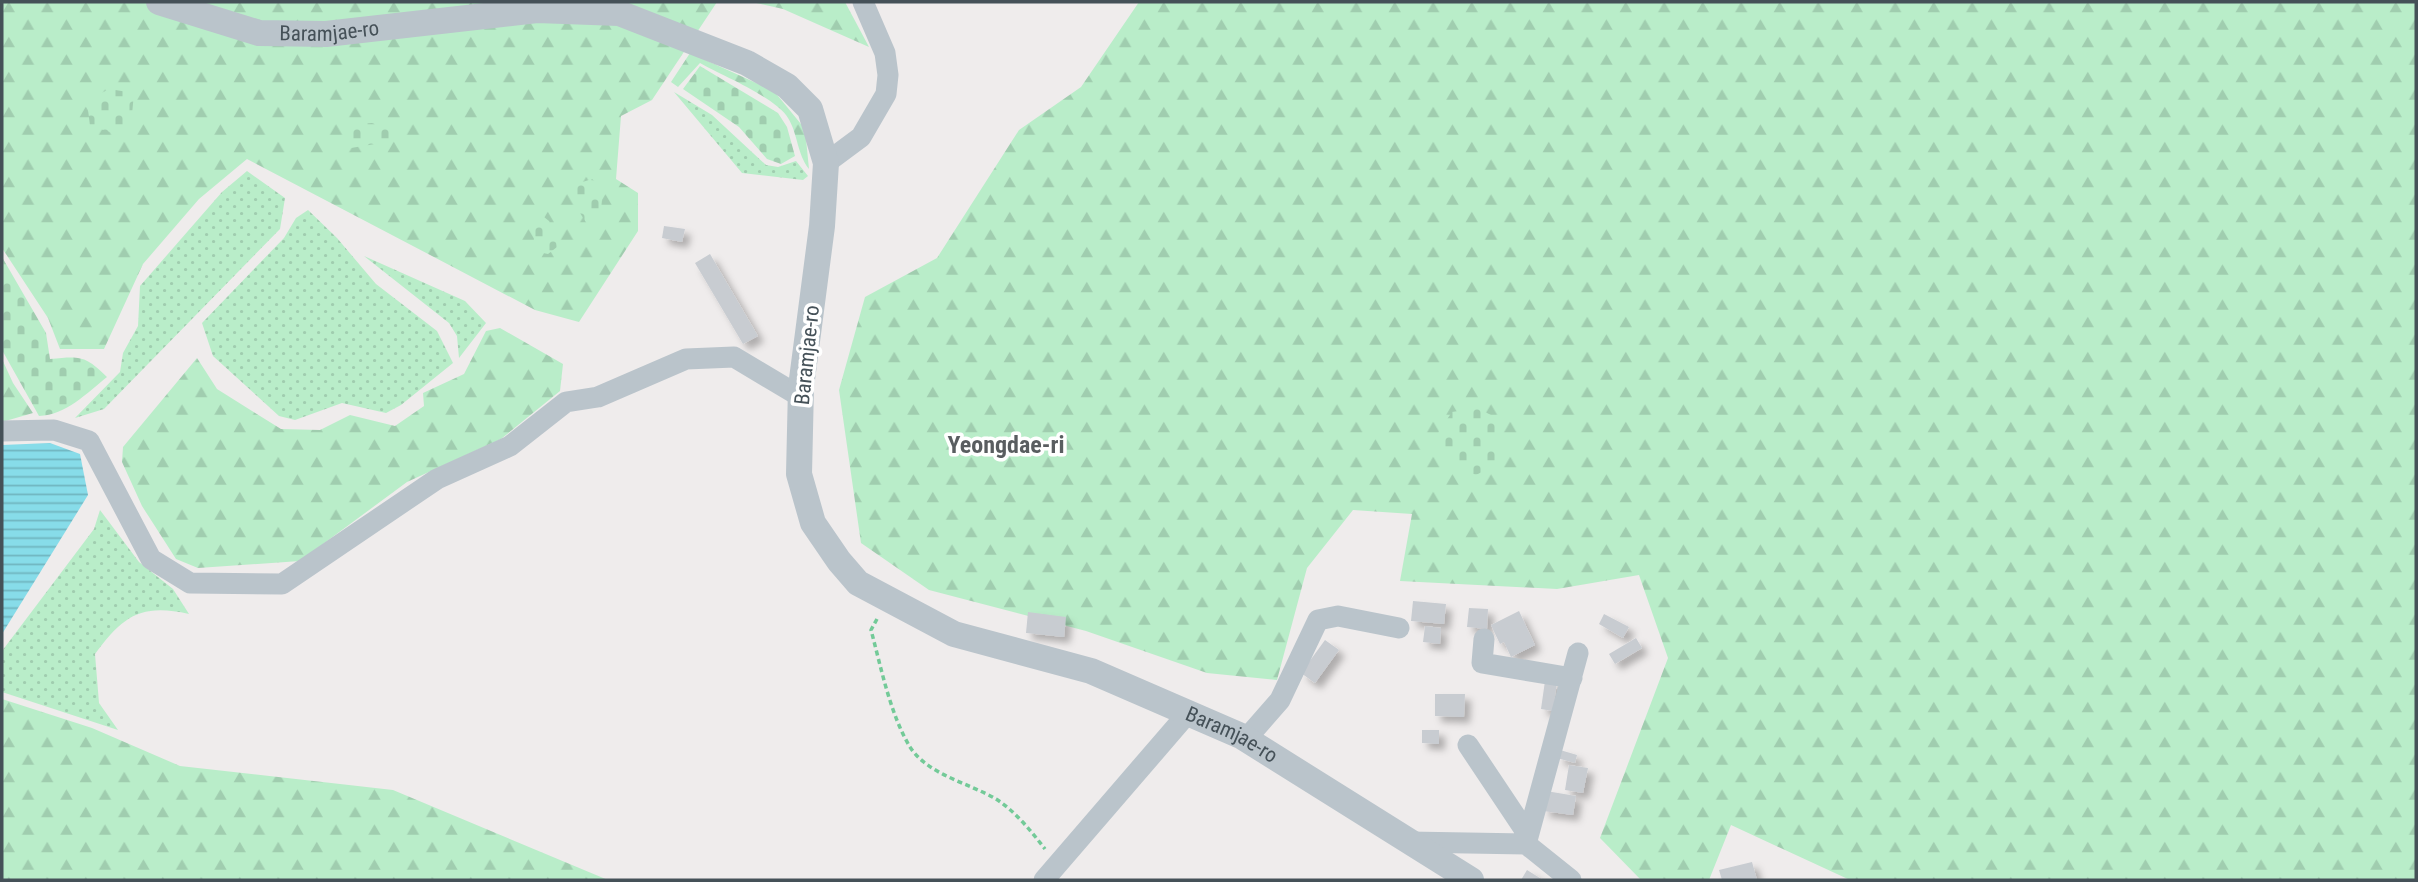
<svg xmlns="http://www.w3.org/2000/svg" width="2418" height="882" font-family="'Roboto Condensed',sans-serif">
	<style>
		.grass { fill: url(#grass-dots) }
		.forest { fill: url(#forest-firs) }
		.cemetery { fill: url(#cemetery-stones) }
		.water { fill: url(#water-rules) }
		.building { fill: #c8ccd1; filter: url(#shadow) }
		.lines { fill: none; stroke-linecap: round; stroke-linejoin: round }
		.path { stroke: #73ca98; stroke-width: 3.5; stroke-dasharray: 5 3.5; stroke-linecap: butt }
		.minor { stroke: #bac4cb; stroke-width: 21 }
		.tertiary { stroke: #bac4cb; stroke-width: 26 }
		.labels { text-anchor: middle; stroke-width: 7; stroke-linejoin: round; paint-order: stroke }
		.street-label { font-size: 21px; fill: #455158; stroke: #fff }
		.quarter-label { font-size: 24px; font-weight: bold; fill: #595d60; stroke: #fff }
	</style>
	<defs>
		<pattern id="grass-dots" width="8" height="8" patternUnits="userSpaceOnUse" patternTransform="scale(1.75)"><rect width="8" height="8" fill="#b9edc9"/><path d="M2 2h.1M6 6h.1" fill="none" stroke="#a0cdaf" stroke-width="1.8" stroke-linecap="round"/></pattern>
		<pattern id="forest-firs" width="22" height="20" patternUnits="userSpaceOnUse" patternTransform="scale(1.75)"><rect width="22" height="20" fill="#b9edc9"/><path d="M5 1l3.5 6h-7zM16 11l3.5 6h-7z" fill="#a0cdaf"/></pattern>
		<pattern id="cemetery-stones" width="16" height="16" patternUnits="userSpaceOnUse" patternTransform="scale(1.75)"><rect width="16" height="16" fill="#b9edc9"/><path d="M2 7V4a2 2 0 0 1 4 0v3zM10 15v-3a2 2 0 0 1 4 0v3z" fill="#a0cdaf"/></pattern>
		<pattern id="water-rules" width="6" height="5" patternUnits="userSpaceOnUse" patternTransform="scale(1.75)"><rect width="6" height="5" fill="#87dce9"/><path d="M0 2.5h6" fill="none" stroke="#70b5c0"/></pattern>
		<filter id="shadow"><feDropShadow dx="6" dy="6" stdDeviation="3.5" flood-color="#0004"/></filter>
	</defs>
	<rect width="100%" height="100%" fill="#efecec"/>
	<path class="grass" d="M 674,92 L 712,115 L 766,165 L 778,167 L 796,161 L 808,176 L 803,180 L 742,173 Z
		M 247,171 L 285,198 L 280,229 L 104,409 L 75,418 L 120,372 L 123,353 L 138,326 L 140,286 L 222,192 Z
		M 308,210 L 337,238 L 376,284 L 437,331 L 453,363 L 401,405 L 386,413 L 342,403 L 295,420 L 279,416 L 213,356 L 202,323 L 284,238 L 296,218 Z
		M 364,256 L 465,301 L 486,323 L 459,358 L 457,336 L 449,323 Z
		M 100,510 L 139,562 L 173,589 L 189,614 C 141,603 123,616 95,654 L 99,703 L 118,730 L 2,692 L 2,651 L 94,529 Z"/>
	<path class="forest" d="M 2,2 L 717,2 L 652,100 L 621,116 L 616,179 L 638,193 L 638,231 L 579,322 L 535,310 L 247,159 L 199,199 L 143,264 L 104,349 L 60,349 L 48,318 L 2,248 Z
		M 752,2 L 845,2 L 869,47 L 783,9 Z
		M 1139,2 L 2416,2 L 2416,880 L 1850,880 L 1731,825 L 1709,880 L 1641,880 L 1600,838 L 1668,658 L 1639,575 L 1557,589 L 1400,581 L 1412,514 L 1353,510 L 1307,568 L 1277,680 L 1207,673 L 1086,631 L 929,590 L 861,543 L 839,390 L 865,297 L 937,258 L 1019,130 L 1081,87 Z
		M 690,53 L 774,91 L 805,129 L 809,169 C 797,154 798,134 788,118 C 777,98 721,75 700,63 L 678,87 L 671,82 Z
		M 500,328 L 563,364 L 560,391 L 501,439 L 407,482 L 300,561 L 198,568 L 176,559 L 142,506 L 122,462 L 123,447 L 197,358 L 217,389 L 281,429 L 320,430 L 350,415 L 395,426 L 424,406 L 423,393 L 464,374 L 486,331 Z
		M 2,359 L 13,383 L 33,413 L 2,422 Z
		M 2,699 L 92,728 L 180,766 L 393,790 L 608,880 L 2,880 Z"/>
	<path class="cemetery" d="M 700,66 L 778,113 L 787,127 L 795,156 L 781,164 L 767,159 L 739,127 L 683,89 Z
		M 109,89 L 134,93 L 131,125 L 120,135 L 90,126 L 87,101 Z
		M 372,123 L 394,131 L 387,142 L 351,148 L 341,139 L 347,125 Z
		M 592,179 L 603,188 L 600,222 L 589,227 L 571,199 L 573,185 Z
		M 544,217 L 554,225 L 557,247 L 548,254 L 533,251 L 535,224 Z
		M 2,257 L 46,333 L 50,359 C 80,356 85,355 107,377 C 87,393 66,415 39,416 L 2,350 Z
		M 1477,408 L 1495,417 L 1501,448 L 1497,464 L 1476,475 L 1462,470 L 1441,454 L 1437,434 L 1452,412 Z"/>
	<path class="water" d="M 50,443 L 80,454 L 88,495 L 2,634 L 2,445 Z"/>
	<path class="building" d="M 664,226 L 685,229 L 682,242 L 662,238 Z
		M 710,254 L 758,336 L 743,344 L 695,263 Z
		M 1413,601 L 1446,604 L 1444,624 L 1411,621 Z
		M 1469,608 L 1488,609 L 1487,629 L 1467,627 Z
		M 1519,611 L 1535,645 L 1511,657 L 1504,642 L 1500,644 L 1491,625 Z
		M 1028,612 L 1066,617 L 1064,637 L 1026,633 Z
		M 1604,614 L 1629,627 L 1623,638 L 1599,624 Z
		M 1425,626 L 1441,628 L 1440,644 L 1423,642 Z
		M 1636,638 L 1642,648 L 1615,664 L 1609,654 Z
		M 1325,640 L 1339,650 L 1315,683 L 1301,673 Z
		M 1545,681 L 1557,682 L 1553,711 L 1541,709 Z
		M 1435,694 L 1465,694 L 1464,717 L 1435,716 Z
		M 1422,730 L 1439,730 L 1439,744 L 1422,743 Z
		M 1560,750 L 1577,755 L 1575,763 L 1557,758 Z
		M 1569,765 L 1588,768 L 1583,793 L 1565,790 Z
		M 1546,791 L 1576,796 L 1573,815 L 1543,811 Z
		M 1752,862 L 1757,880 L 1722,880 L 1719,870 Z
		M 1527,870 L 1543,880 L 1521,880 Z"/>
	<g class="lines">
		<path class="path" d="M 877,619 L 871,630 C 881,667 890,714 910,747 C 928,775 969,783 996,799 C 1015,811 1031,831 1045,849"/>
		<path class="minor" d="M 826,163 L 861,137 L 886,94 L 888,75 L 885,53 L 863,2
			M 2,431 L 54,430 L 89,441 L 151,559 L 190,583 L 282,584 L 437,479 L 510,446 L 566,402 L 598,397 L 686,359 L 734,357 L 801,397
			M 1484,639 L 1482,663 L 1572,678
			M 1246,739 L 1280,700 L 1318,620 L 1338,616 L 1399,628
			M 1468,745 L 1528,835
			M 1409,842 L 1526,844 L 1571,880
			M 1526,844 L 1578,653
			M 1044,880 L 1188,713"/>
		<path class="tertiary" id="s1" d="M 159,2 L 259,33 L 326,34 L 537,10 L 619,13 L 747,63 L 787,86 L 810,109 L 826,163 L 822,226 L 801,387 L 799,474 L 813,523 L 839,561 L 858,583 L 954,634 L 1091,671 L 1241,736 L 1471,880"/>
	</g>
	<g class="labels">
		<g class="street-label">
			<text dy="7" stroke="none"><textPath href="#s1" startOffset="175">Baramjae-ro</textPath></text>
			<text transform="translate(807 355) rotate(-84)" y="7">Baramjae-ro</text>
			<text dy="7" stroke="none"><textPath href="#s1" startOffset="1582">Baramjae-ro</textPath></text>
		</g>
		<g class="quarter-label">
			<text x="1006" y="453">Yeongdae-ri</text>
		</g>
	</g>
	<rect width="2418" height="882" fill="none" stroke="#455158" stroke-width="7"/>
</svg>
